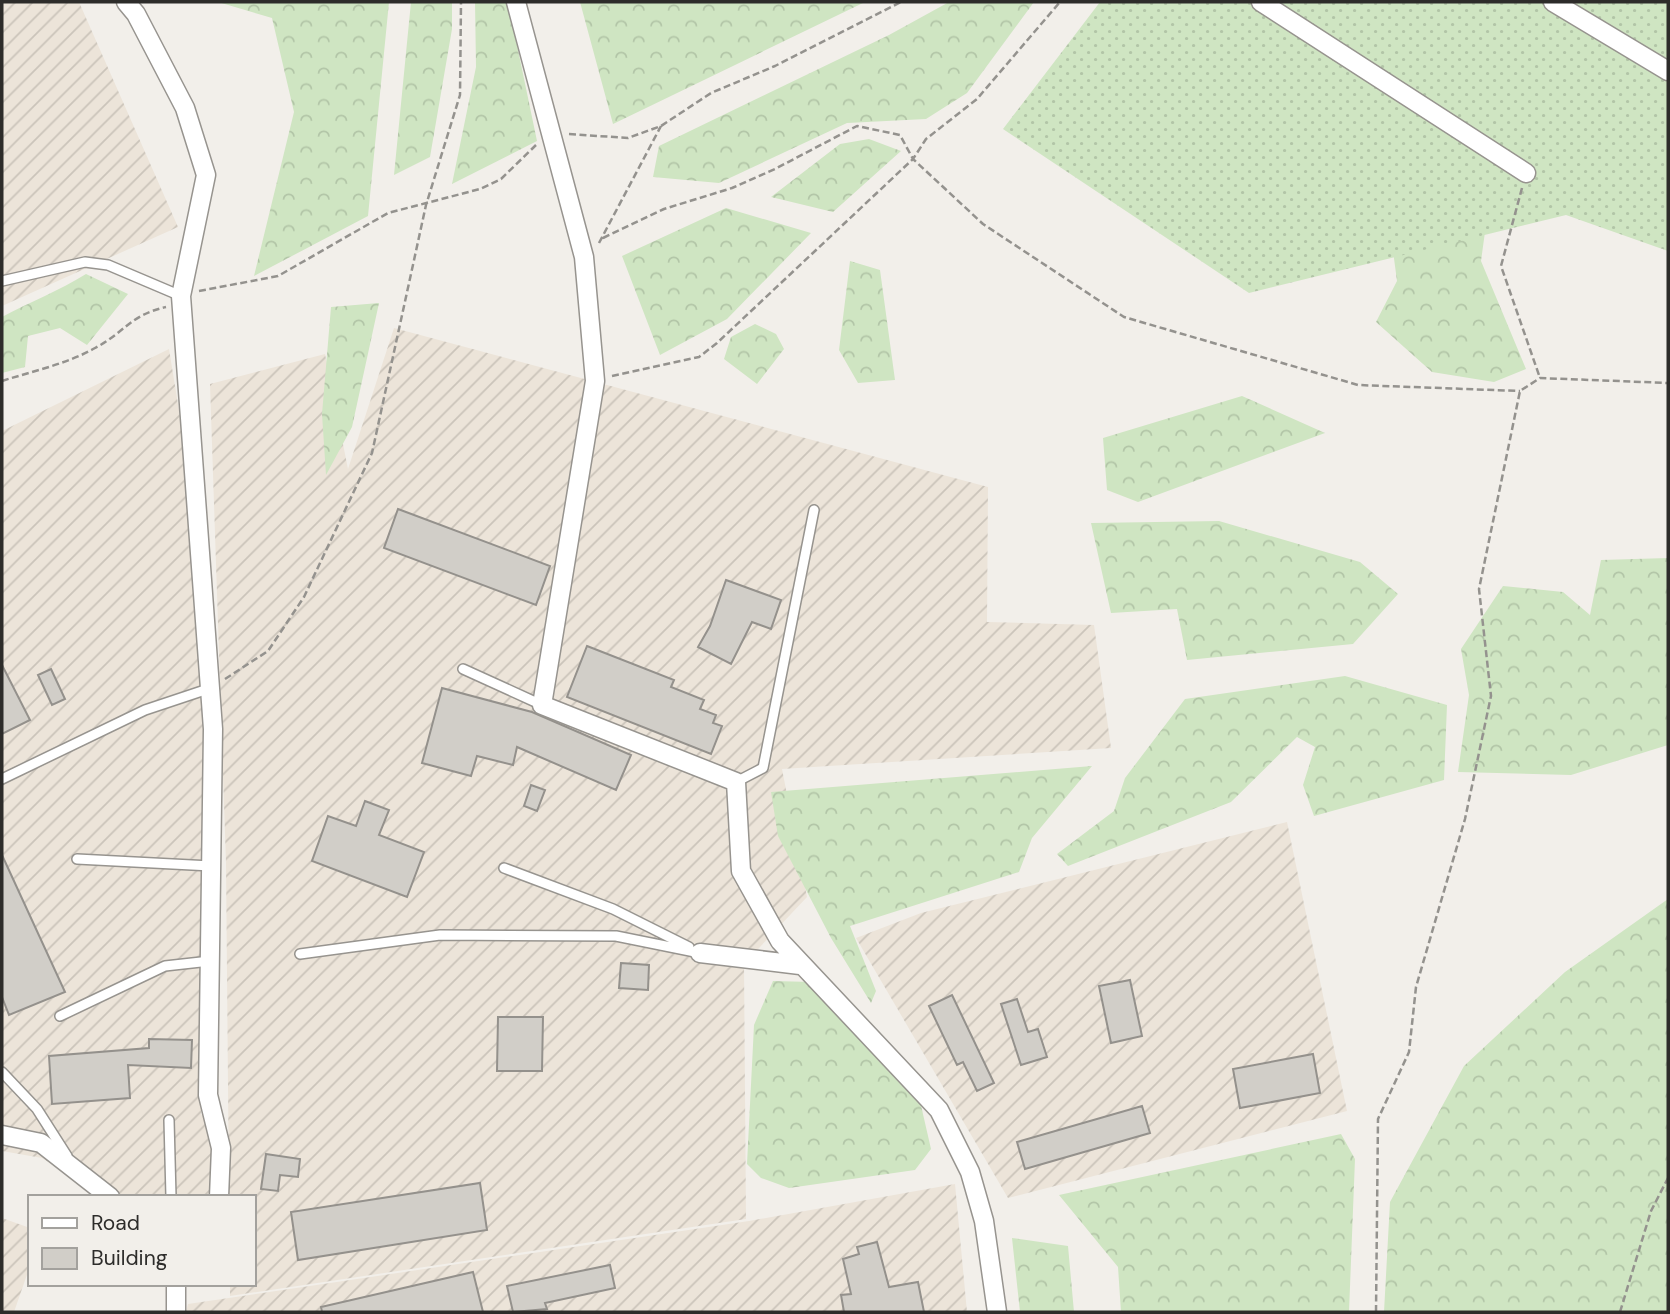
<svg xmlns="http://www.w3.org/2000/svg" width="1670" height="1314" font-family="'DM Sans',sans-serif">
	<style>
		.industrial { fill: url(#industrial-furrows) }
		.forest { fill: url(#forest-crowns) }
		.garden { fill: url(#garden-dots) }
		.building { fill: #d1cec8; stroke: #94918c; stroke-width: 2 }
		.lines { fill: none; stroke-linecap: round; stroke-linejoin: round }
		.lane-casing { stroke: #97948f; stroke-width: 12 }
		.street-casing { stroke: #97948f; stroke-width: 21 }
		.path { stroke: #94928e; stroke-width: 2.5; stroke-dasharray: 7 3.5; stroke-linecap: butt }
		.lane { stroke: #fff; stroke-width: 9 }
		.street { stroke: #fff; stroke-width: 18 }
	</style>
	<defs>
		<pattern id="industrial-furrows" width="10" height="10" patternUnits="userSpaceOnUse" patternTransform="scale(1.75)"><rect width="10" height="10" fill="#ece4d9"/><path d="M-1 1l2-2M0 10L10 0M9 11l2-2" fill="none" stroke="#cbc4ba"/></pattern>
		<pattern id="forest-crowns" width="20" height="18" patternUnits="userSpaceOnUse" patternTransform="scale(1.75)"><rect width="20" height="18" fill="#cfe5c2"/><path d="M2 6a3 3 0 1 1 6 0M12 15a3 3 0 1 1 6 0" fill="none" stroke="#b2c5a7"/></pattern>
		<pattern id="garden-dots" width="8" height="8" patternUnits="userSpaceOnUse" patternTransform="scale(1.75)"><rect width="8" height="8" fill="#cfe5c2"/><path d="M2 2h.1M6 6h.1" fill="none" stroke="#b2c5a7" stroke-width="1.8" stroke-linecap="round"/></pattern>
	</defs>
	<rect width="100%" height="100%" fill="#f2efea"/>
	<path class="industrial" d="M 2,2 L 79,2 L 178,227 L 2,306 Z
		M 394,328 L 988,487 L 987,622 L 1094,625 L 1111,748 L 782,769 L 807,897 L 744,964 L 746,1219 L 230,1296 L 230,1284 L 254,1284 L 254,1197 L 229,1197 L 226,863 L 210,384 L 325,354 L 348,469 Z
		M 169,349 L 184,441 L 206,713 L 209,831 L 201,1114 L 210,1122 L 217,1153 L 215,1197 L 106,1197 L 42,1158 L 2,1151 L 2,431 Z
		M 1287,822 L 1347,1111 L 1008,1198 L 856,938 L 921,913 Z
		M 955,1184 L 967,1312 L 186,1312 L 188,1304 L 749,1221 Z
		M 2,1218 L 30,1228 L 30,1266 L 14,1312 L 2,1312 Z"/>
	<path class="forest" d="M 218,2 L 389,2 L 368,216 L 254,276 L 294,112 L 272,18 Z
		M 411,2 L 452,2 L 452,29 L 430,157 L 394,175 Z
		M 475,2 L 508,2 L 537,141 L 452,184 L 476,67 Z
		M 580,2 L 865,2 L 613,124 Z
		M 949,2 L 1034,2 L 967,93 L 926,119 L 847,123 L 719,183 L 653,177 L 659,146 L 889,35 Z
		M 869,139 L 901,151 L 833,212 L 771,197 L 840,144 Z
		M 1492,181 L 1481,261 L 1526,369 L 1494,382 L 1432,372 L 1376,322 L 1397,281 L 1385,191 Z
		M 726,208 L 811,233 L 727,319 L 660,355 L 622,256 Z
		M 850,261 L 880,270 L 895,380 L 858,383 L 839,350 Z
		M 86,274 L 128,294 L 87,345 L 60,328 L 28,336 L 25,367 L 2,373 L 2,317 C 30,302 59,291 86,274 Z
		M 379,303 L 352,427 L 326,475 L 322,414 L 331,307 Z
		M 755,324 L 776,334 L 784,349 L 757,384 L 724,359 L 731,337 Z
		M 1242,396 L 1325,433 L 1138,502 L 1107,490 L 1103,438 Z
		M 1219,521 L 1360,562 L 1398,594 L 1353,644 L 1187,660 L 1177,609 L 1111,613 L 1091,523 Z
		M 1668,558 L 1668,745 L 1571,775 L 1458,772 L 1469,695 L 1461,649 L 1503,586 L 1563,592 L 1590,615 L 1601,560 Z
		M 1345,676 L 1447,705 L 1444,780 L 1314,816 L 1303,785 L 1315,747 L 1297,737 L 1231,802 L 1068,866 L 1057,854 L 1114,811 L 1125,778 L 1185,699 Z
		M 1092,766 L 1032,838 L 1019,872 L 850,926 L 876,991 L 871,1003 L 831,938 L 778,836 L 771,792 Z
		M 1668,899 L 1668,1312 L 1384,1312 L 1390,1202 L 1464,1066 L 1565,972 Z
		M 773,981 L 812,982 L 917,1088 L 931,1149 L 915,1170 L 789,1188 L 761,1178 L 747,1164 L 754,1025 Z
		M 1341,1134 L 1355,1159 L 1349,1312 L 1121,1312 L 1118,1267 L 1059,1195 Z
		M 1012,1238 L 1068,1246 L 1074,1312 L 1020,1312 Z"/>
	<path class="garden" d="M 1100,2 L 1668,2 L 1668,251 L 1566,215 L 1249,293 L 1003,129 Z"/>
	<path class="building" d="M 398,509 L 550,566 L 536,605 L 384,548 Z
		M 726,580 L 781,600 L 771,629 L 752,622 L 731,664 L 698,647 L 710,626 Z
		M 587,646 L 674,680 L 671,687 L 704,700 L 700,709 L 716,715 L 713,723 L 722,726 L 711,754 L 567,697 Z
		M 2,665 L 30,720 L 2,734 Z
		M 51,669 L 65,699 L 52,705 L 38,675 Z
		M 442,688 L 532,712 L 631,755 L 616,790 L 517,747 L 513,765 L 477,756 L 471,776 L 422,763 Z
		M 531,785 L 545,790 L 537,811 L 524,806 Z
		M 365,801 L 389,810 L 379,835 L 424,852 L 407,897 L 312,861 L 328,816 L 356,826 Z
		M 2,855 L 65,992 L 9,1015 L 2,997 Z
		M 621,963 L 649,965 L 648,990 L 619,988 Z
		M 1130,980 L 1142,1036 L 1111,1043 L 1099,986 Z
		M 952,995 L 994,1083 L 977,1091 L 963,1062 L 957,1065 L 929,1006 Z
		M 1017,999 L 1028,1032 L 1038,1029 L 1047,1057 L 1021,1065 L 1001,1004 Z
		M 498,1017 L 543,1017 L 542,1071 L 497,1071 Z
		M 149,1039 L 192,1040 L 191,1068 L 128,1065 L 130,1098 L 52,1104 L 49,1056 L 149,1048 Z
		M 1313,1054 L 1320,1093 L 1240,1108 L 1233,1069 Z
		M 1142,1106 L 1150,1133 L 1025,1169 L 1017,1142 Z
		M 266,1154 L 300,1159 L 298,1177 L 280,1175 L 278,1191 L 261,1189 Z
		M 480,1183 L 487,1230 L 298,1260 L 291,1212 Z
		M 877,1242 L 889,1287 L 918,1282 L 924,1312 L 844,1312 L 841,1295 L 851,1294 L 843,1259 L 859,1254 L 857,1247 Z
		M 610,1265 L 615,1288 L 545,1303 L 547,1309 L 513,1312 L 507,1286 Z
		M 473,1272 L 483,1312 L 322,1312 L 321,1307 Z"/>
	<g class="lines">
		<g class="lane-casing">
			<path id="lane" d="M 2,281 L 85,262 L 108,265 L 181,296
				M 463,669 L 542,705
				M 2,779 L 145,710 L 211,688
				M 736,782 L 763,768 L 814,510
				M 77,859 L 211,866
				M 504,868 L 613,909 L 689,947
				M 300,954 L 440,935 L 616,936 L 700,953
				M 60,1016 L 165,966 L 210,961
				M 2,1072 L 37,1109 L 67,1156
				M 169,1120 L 171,1197"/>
		</g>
		<g class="street-casing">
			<path id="street" d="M 126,2 L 136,14 L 185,108 L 206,175 L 181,296 L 213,729 L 208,1095 L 221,1148 L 219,1197
				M 516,2 L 584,257 L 595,381 L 542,705 L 736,782 L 741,871 L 780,941 L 939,1110 L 970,1172 L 984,1221 L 997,1312
				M 1261,2 L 1526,173
				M 1553,2 L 1668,71
				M 700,953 L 800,965
				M 2,1135 L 41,1143 L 110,1197
				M 176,1284 L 176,1312"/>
		</g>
		<path class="path" d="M 569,134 L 628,138 L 661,126 L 711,93 L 775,66 L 901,2
			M 1522,188 L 1501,266 L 1540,378
			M 603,238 L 664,209 L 732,188 L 775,169 L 857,126 L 900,135 L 913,159 L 983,224 L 1124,317 L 1358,385 L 1520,391
			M 599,243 L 661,126
			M 199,291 L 278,276 L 388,213 L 480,189 L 501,179 L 536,145
			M 612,376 L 699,357 L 717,343 L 913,159 L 926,139 L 977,99 L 1060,2
			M 2,381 C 33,371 67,364 95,348 C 124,333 130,315 166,307
			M 225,679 L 268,651 L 304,597 L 372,453 L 426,205 L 460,95 L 461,2
			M 1376,1312 L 1378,1119 L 1409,1052 L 1416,987 L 1465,819 L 1491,696 L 1479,589 L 1520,391 L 1540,378 L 1668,383
			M 1620,1312 L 1651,1211 L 1668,1178"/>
		<use href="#lane" class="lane"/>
		<use href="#street" class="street"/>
	</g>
	<rect width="1670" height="1314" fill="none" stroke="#2d2c2a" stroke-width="7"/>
	<rect x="28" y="1195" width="228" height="91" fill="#f2efea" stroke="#a3a19d" stroke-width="2"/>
	<rect x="42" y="1218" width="35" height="10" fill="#ffffff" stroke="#a3a19d" stroke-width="2"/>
	<text x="91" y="1230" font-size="21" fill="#2d2c2a">Road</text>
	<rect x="42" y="1248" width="35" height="21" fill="#d1cec8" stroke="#a3a19d" stroke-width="2"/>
	<text x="91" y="1265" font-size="21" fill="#2d2c2a">Building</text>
</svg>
